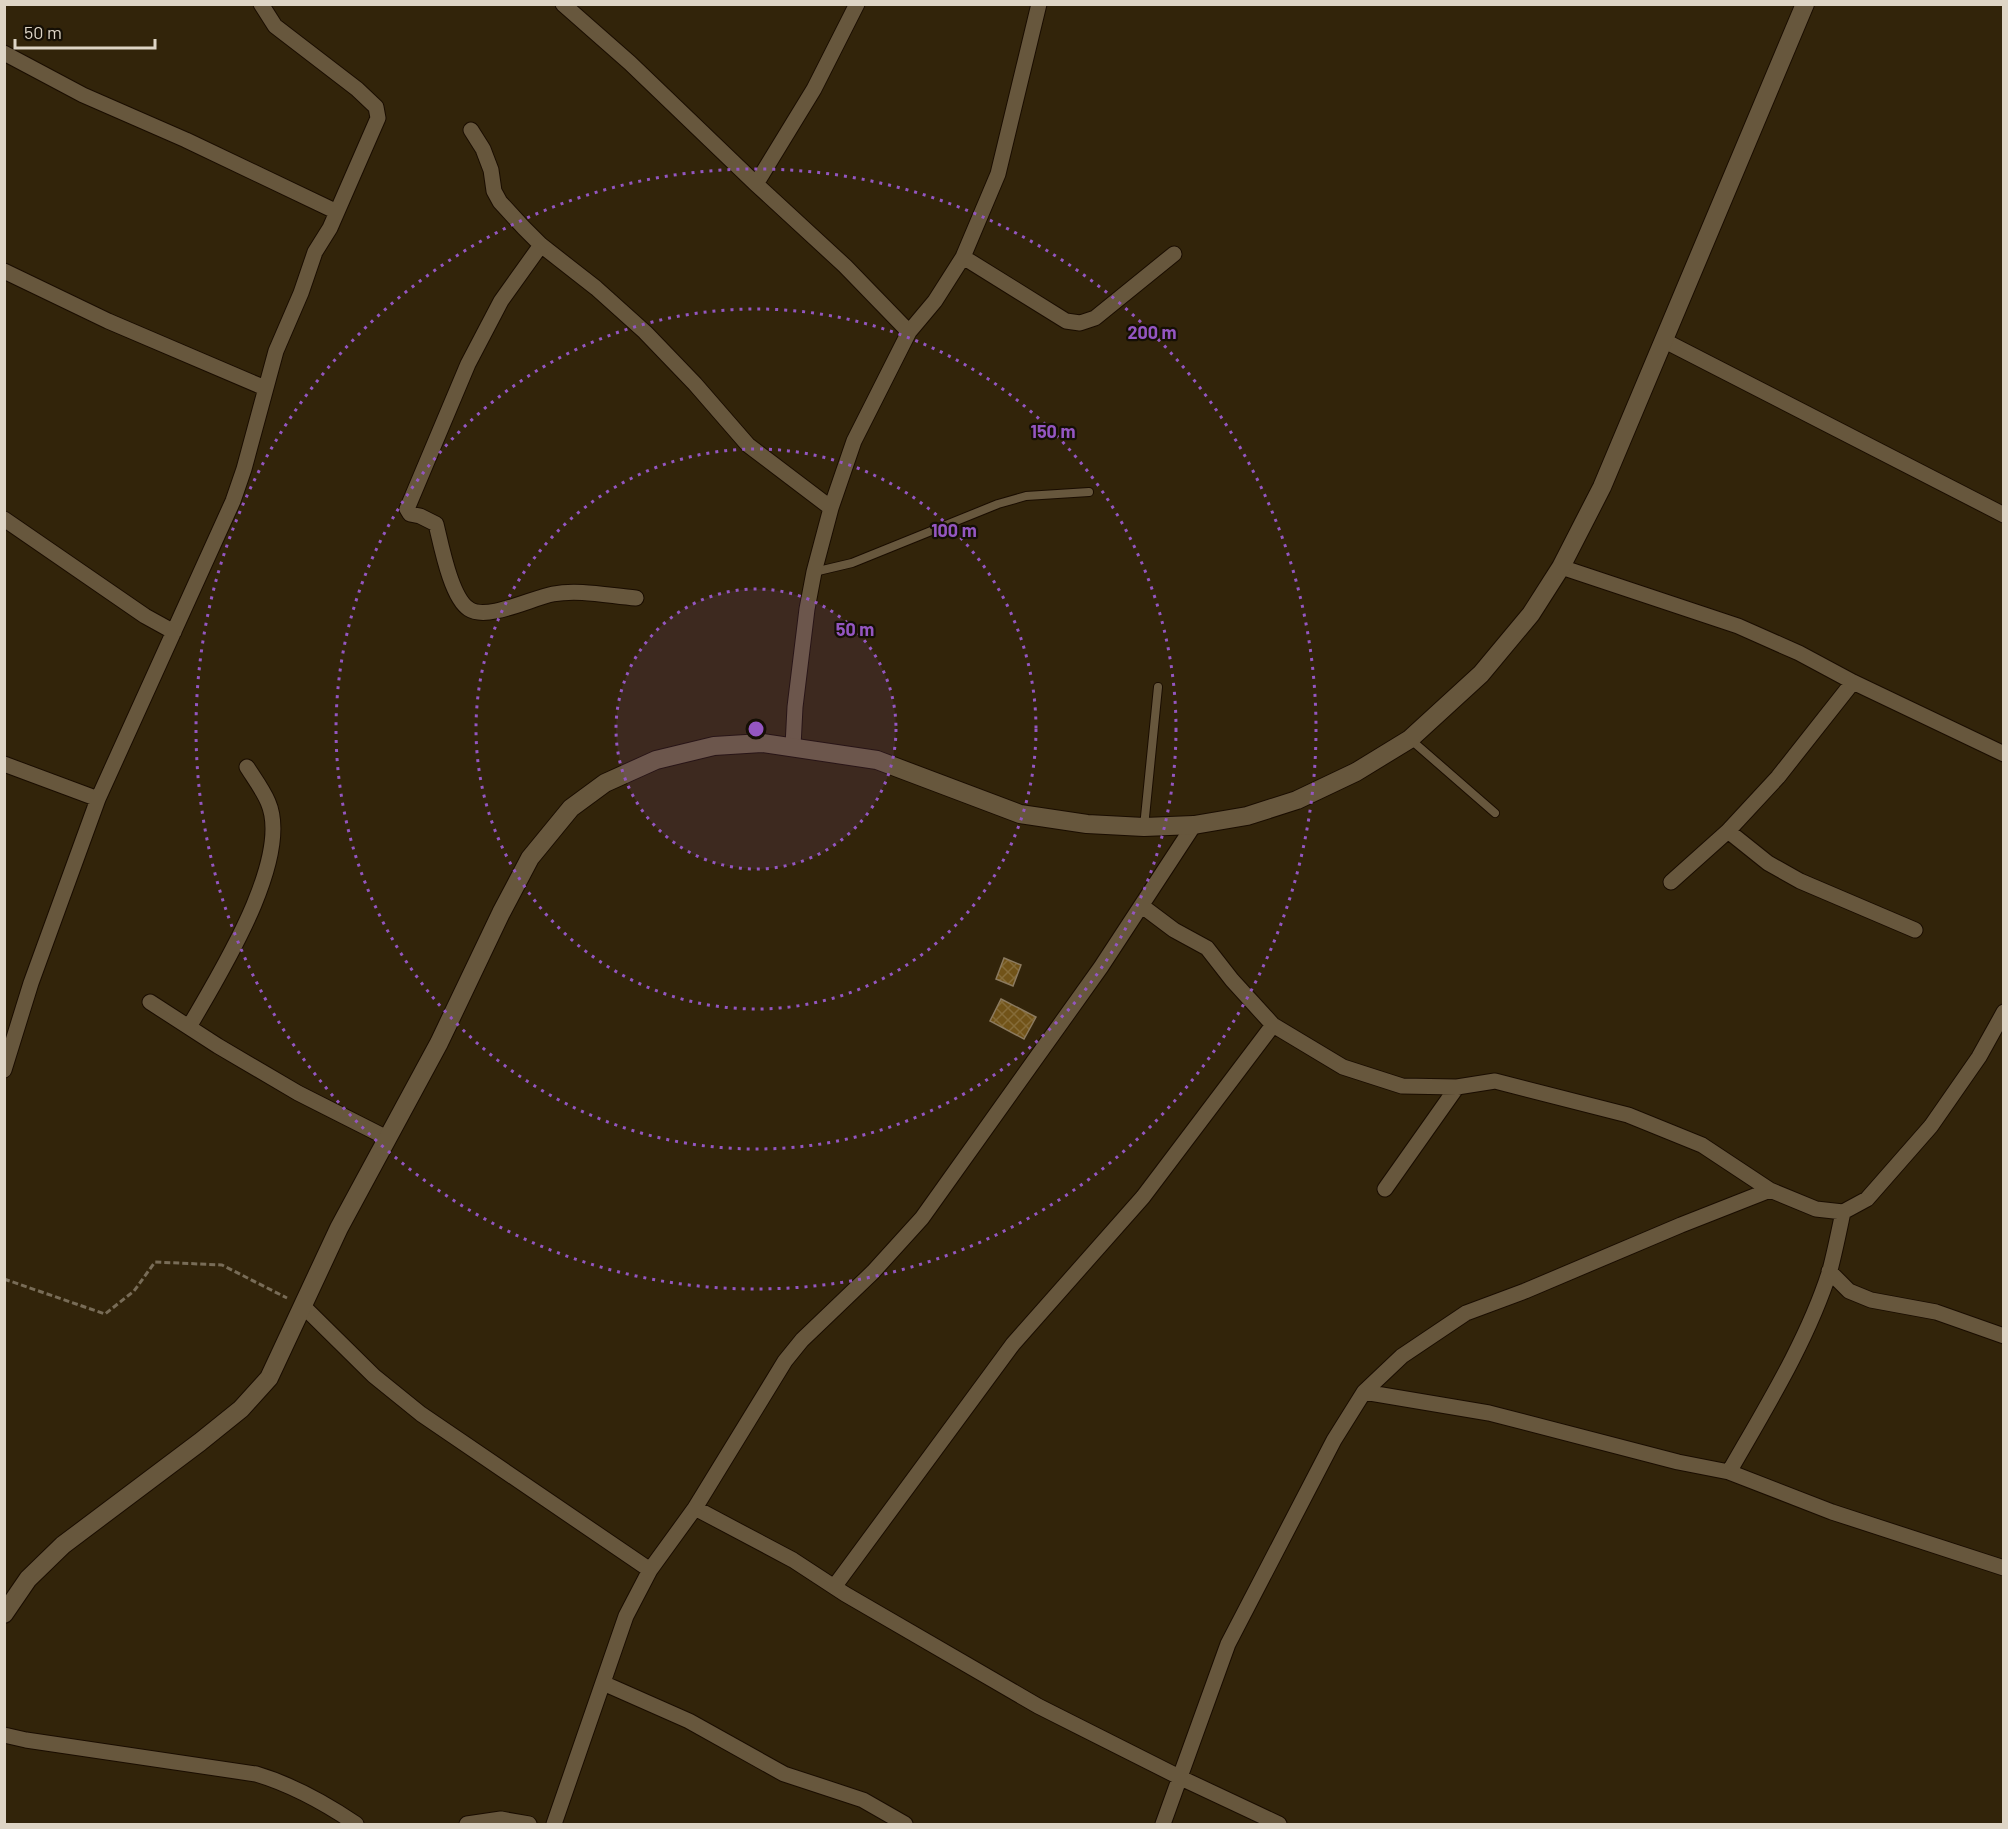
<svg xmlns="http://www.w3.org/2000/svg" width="2008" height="1829" font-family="Barlow,sans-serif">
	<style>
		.building { fill: url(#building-cross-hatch); stroke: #8b7a5f; stroke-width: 1.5 }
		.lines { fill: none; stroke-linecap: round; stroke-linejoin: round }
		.service-casing { stroke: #1a0d00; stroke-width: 10 }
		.minor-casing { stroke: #1a0d00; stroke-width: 17 }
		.secondary-casing { stroke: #1a0d00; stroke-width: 20 }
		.path { stroke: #786c57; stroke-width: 3; stroke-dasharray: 6 3; stroke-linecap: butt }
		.service { stroke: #67573d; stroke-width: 8 }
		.minor { stroke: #67573d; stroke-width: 15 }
		.secondary { stroke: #67573d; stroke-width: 18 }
		.ring { fill: none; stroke: #9456c1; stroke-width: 3; stroke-dasharray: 3 6 }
		.centre { fill: #9456c1; stroke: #150f05; stroke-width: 3 }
		.ring-label { font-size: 18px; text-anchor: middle; font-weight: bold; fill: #9456c1; stroke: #150f05; stroke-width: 4.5; stroke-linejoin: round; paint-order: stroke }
	</style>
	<defs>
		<pattern id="building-cross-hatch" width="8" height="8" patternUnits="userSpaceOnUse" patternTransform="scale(1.5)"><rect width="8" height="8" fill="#715318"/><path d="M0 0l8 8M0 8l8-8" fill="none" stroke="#856b38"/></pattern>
	</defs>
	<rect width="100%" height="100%" fill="#32240a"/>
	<path class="building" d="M 1004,958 L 1021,965 L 1013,986 L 996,979 Z
		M 1001,999 L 1036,1017 L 1024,1039 L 990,1021 Z"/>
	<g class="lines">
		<g class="service-casing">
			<path id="service" d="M 814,572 L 852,563 L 998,504 L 1026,496 L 1089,492
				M 1410,739 L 1495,813
				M 1144,827 L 1158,687"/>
		</g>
		<g class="minor-casing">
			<path id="minor" d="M 563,4 L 630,63 L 756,184 L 845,266 L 909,332
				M 4,53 L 83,95 L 186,140 L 337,212
				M 471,130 L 483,149 L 491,170 L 494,191 L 500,202 L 524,228 L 541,245 L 596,288 L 645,332 L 695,384 L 748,445 L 831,508
				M 756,184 L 814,89 L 857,4
				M 541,245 L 501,301 L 468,364 L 407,509 L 410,514 L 420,516 L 436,524 C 441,544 451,598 469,609 C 487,621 532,598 553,594 C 579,589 610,596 636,598
				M 963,257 L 1066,321 L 1080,323 L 1095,318 L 1174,254
				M 4,271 L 108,321 L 265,388
				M 1663,340 L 2004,515
				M 4,519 L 145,616 L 174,632
				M 1561,567 L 1738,626 L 1799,653 L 1853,682 L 2004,754
				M 793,746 L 795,707 L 807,609 L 814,572 L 831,508 L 854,441 L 909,332 L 935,301 L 963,257 L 998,174 L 1039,4
				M 4,764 L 98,799
				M 1728,831 L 1768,863 L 1800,881 L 1915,930
				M 1671,882 L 1728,831 L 1778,777 L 1853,682
				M 1142,906 L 1174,930 L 1207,948 L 1232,980 L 1273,1025 L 1343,1067 L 1402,1086 L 1457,1087 L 1495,1081 L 1628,1115 L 1702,1145 L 1770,1190 L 1816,1209 L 1843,1212 L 1867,1199 L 1931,1126 L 1979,1057 L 2004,1012
				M 150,1002 L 218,1046 L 298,1093 L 387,1138
				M 189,1027 C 217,978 293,859 268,802 C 263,790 254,778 247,767
				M 4,1070 L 31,983 L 98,799 L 233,501 L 244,469 L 276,351 L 301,293 L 315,252 L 330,228 L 378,118 L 376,107 L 357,89 L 275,26 L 261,4
				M 1385,1189 L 1457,1087
				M 1829,1271 L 1849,1291 L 1871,1300 L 1936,1312 L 2004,1336
				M 303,1306 L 374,1376 L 421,1414 L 650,1570
				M 1364,1392 L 1489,1413 L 1678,1462 L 1729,1472 L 1832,1512 L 2004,1568
				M 1729,1472 C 1765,1409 1808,1340 1830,1270 C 1835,1251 1839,1231 1843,1212
				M 695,1508 L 793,1560 L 845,1594 L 1038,1706 L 1181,1778 L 1279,1824
				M 834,1587 L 1013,1344 L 1143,1197 L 1273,1025
				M 603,1683 L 689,1721 L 784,1774 L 863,1800 L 905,1824
				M 4,1735 L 26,1740 L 256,1774 C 293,1785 325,1803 356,1824
				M 467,1824 L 501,1819 L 529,1824
				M 554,1824 L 626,1616 L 650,1570 L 695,1508 L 785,1361 L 802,1340 L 873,1272 L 922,1218 L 1101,967 L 1194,825
				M 1163,1824 L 1228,1644 L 1334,1440 L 1364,1392 L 1402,1356 L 1466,1313 L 1525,1291 L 1681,1225 L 1770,1190"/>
		</g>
		<g class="secondary-casing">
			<path id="secondary" d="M 4,1614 L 28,1579 L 63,1545 L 200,1442 L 241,1409 L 269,1378 L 339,1228 L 439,1043 L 501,913 L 530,858 L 571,808 L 605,783 L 656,760 L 714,746 L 762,743 L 877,760 L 1020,814 L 1087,824 L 1144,827 L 1194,825 L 1247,816 L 1297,800 L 1356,772 L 1410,739 L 1481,674 L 1531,614 L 1561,567 L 1602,487 L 1805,4"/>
		</g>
		<path class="path" d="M 4,1279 L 105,1314 L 134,1291 L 155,1262 L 222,1265 L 287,1298"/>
		<use href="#service" class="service"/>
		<use href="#minor" class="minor"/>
		<use href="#secondary" class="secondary"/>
	</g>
	<circle cx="756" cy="729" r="140" fill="#9456c1" fill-opacity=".12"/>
	<g class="ring">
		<circle cx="756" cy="729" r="140"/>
		<circle cx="756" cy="729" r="280"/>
		<circle cx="756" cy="729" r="420"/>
		<circle cx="756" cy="729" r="560"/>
	</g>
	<circle cx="756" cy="729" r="9" class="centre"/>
	<g class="ring-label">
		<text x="1152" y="339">200 m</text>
		<text x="1053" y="438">150 m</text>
		<text x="954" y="537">100 m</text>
		<text x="855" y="636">50 m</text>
	</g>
	<rect width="2008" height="1829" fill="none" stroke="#ded5c6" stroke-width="12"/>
	<path d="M15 39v9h140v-9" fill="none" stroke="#ded5c6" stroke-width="3"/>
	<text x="24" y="39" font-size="18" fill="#ded5c6" stroke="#150f05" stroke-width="4.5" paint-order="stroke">50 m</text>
</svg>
